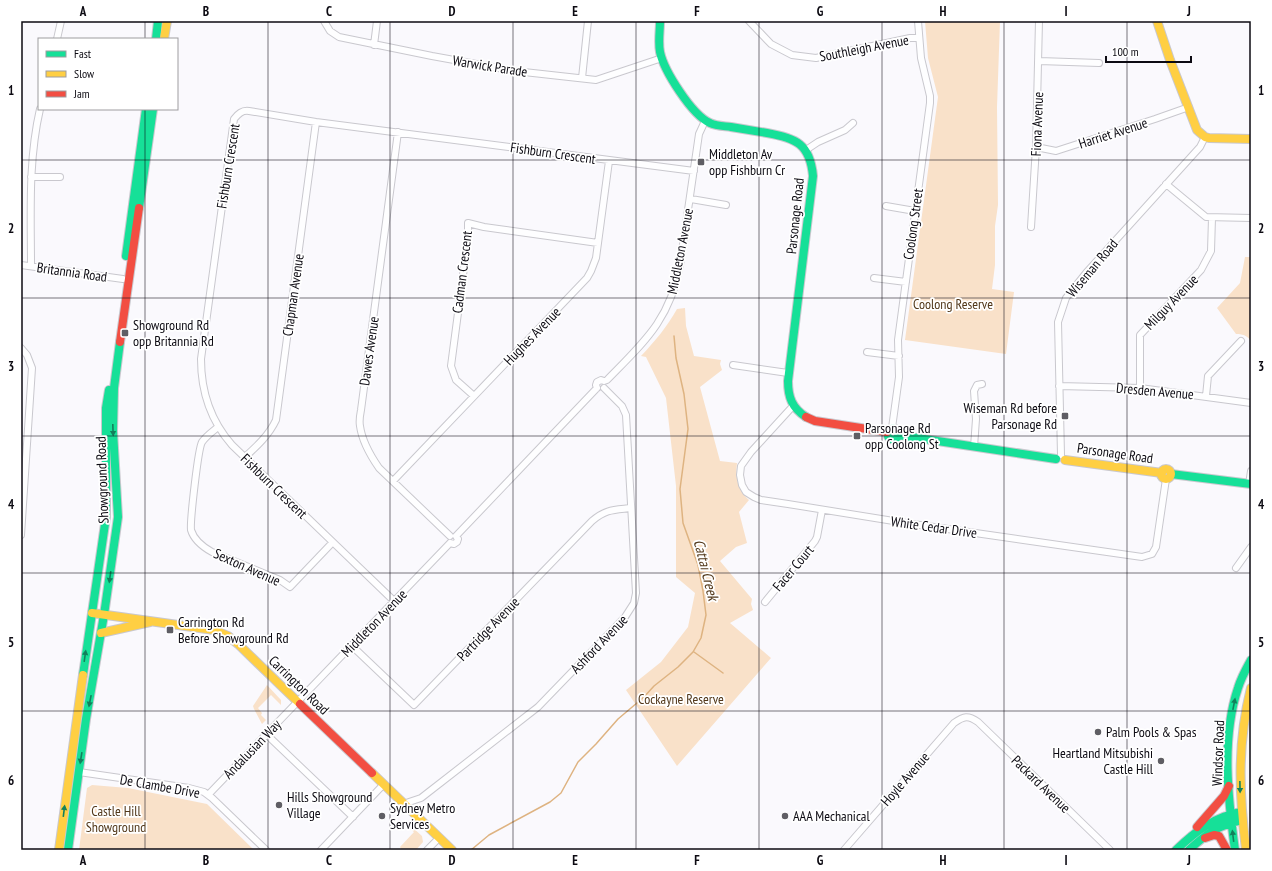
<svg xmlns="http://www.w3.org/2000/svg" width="1272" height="871" viewBox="0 0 1272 871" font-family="'PT Sans Narrow',sans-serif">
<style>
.green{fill:#f9e1c9}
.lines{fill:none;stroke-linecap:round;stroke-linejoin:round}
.stream{stroke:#deb381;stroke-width:1.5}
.street-casing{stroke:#c9c8ce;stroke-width:8}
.fast-casing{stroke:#c9c8ce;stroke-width:10}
.slow-casing{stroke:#c9c8ce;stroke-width:10}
.jam-casing{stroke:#c9c8ce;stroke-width:10}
.street{stroke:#fefeff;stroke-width:6}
.fast{stroke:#16e098;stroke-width:8}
.slow{stroke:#ffcf43;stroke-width:8}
.jam{stroke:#f24e42;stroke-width:8}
.oneway{fill:#12805c}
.grid{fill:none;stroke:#0c0a12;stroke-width:1;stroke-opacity:0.55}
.poi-dot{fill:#5f5e64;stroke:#fff;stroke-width:1.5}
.labels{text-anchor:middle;stroke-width:3.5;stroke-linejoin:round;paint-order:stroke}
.street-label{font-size:14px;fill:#0c0a12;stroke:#fff}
.poi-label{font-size:14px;fill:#0c0a12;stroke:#fff;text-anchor:start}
.park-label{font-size:14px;fill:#52381a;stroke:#fff}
.water-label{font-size:15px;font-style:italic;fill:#53391b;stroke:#fff}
.neatline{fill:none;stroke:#0c0a12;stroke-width:1.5}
.grid-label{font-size:13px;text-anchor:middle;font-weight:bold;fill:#0c0a12}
</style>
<rect width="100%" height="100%" fill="#faf9fd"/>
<!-- green -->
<path class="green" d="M 925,21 L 1000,21 L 997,107 L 998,205 L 995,226 L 995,265 L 992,289 L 1014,292 L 1006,354 L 905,340 L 938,97 L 928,58 Z
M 1245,257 L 1251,257 L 1251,341 C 1247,335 1242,334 1236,334 L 1217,308 L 1240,283 Z
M 685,308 L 686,326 L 694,356 L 721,360 L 720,364 L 722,370 L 700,387 L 720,461 L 737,463 C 735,478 738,490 749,500 L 739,512 L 747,543 L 736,547 L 720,561 L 752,599 L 751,604 L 753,610 L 730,623 L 771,658 L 677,766 L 626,690 L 661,662 L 688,627 L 695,593 L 676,577 L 676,486 L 666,398 L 646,357 L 641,356 C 655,341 667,327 677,309 Z
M 267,685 L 281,700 L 281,705 L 271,695 L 258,708 L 262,713 L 261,715 L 266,720 L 262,724 L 254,709 L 253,706 Z
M 92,785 L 128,788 L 207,804 L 254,850 L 79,850 L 87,788 Z
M 412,827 L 422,836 L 423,842 L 416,850 L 402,850 L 400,847 L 414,832 L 410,829 Z"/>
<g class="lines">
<!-- stream -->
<path class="stream" d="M 694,652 L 723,673
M 471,850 L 489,835 L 550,802 L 561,793 L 578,762 L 596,744 L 618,719 L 644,697 L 654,686 L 678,667 L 693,652 L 701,638 L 706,615 L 703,591 L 698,565 L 683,523 L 680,489 L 688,429 L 684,394 L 676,358 L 674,336"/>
<defs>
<path id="street" d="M 324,21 L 330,31 L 339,37 L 432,56 L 515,71 L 596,80 L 662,58
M 749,21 L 771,44 L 792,55 L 816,58 L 910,38 L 919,38
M 57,39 L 61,21
M 374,45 L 377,21
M 1039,61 L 1099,63
M 582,78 L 588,21
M 398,132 L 361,410 C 360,415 359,421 360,426 C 362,441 370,455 379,468 L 450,536
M 1036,147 L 1056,151 L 1155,119 L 1189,107
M 806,150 L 818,142 L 845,130 L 853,123
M 31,177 L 60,177
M 1166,184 L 1206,217 L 1251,218
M 691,199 L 726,205
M 886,206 L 915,211
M 1031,227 L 1036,147 L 1039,21
M 21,265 L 123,279
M 31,266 C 31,214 28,161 40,109
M 874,278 L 906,282
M 21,348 L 27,355 L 32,368 L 21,535
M 867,352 L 899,356
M 733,365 L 788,373
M 604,381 L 607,380 C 644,342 670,320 680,265 L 699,134 L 705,121
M 1059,386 L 1140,388 L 1251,403
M 597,388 L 596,385 L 597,382 L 601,380 L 604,381
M 1140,388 L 1140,335 L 1201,270 L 1211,251 L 1212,218
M 474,396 L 456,380 L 451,366 L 468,237 L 468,223 L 484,227 L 598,243
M 1206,396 L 1208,376 L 1241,341
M 793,406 L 751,452 L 741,466 L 740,475 L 742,485 L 746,492 L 754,497 L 761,500 L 788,504 L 906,523 L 1142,557 L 1152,554 L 1156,547 L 1166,479
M 218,427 C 213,431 206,436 202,442 C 198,449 190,521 191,530 C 194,540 203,547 212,552 L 280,580 L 290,587 L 332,543
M 892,428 L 899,377 L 898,340 L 930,103 L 930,96 L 921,58 L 918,21
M 974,447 L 976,419 L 974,391 L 977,385 L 982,384
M 1061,455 L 1058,322 L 1066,298 L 1086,273 L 1200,147 L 1205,137
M 245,457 C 257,446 269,435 276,420 L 316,122
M 393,481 L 587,278 L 591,271 L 596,258 L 609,161
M 1249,484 L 1251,471
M 456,536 L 597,388
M 450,543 L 454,544 L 457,542 L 458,539 L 456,536
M 1236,568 L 1251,547
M 394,601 L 232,445 C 210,420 201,392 201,359 L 234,119 C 238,114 242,110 249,111 L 316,122 L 694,171
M 765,602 L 815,541 L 817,537 L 822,510
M 352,646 L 414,705 L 592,521 C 606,509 614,510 631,508
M 266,734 L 353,817
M 79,772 L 189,788 L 204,792 L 212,798 L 266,850
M 208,795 L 450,543
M 403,804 L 421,798 L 538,707 L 625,617 L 634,603 L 636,593 L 626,415 L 622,406 L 604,388
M 321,850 L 383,785
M 427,850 L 439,838
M 844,850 L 954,723 C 964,716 968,715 978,722 L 1110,850"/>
<path id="fast" d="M 660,21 C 660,31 658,42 660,52 C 664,71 692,115 710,123 C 716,126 724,126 731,127 C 743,129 755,131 767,133 C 796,138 810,144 813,176 L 788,381 C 788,397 792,408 806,417
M 156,39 L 158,21
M 139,208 L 153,109
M 126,256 L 146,109
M887.5 434a5.5 5.5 0 1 1 11 0a5.5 5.5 0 1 1-11 0Z
M 898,435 L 1056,459
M 1171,474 L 1251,484
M 83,675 L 106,517 L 106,408 L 109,390
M 68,850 L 86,719 L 104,615 L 118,517 L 113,431 L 114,388 L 120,342
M 1176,850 C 1196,831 1214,817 1241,812
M 1189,850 C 1206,834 1218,825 1242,820
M 1235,850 C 1228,798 1221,739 1238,688 C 1241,678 1246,669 1251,660"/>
<path id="slow" d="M 1157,21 L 1170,60 L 1197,130 L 1205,137 L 1209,138 L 1251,139
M 164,39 L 167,21
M 1065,460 L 1162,473
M1161 474a5 5 0 1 1 10 0a5 5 0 1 1-10 0Z
M 92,613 L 214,630 L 228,636 L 238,644 L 300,704
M 101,633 L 150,622
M 372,773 L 452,850
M 59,850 L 83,675
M 1246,850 C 1239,793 1237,744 1251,688"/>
<path id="jam" d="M 120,342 L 139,208
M 806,417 L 815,421 L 887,432
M 300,704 L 372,773
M 1197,827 L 1224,796 L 1229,786
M 1205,838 L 1214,835 L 1219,836 L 1227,850"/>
</defs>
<!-- street casing -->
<use href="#street" class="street-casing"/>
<!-- fast casing -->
<use href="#fast" class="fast-casing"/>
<!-- slow casing -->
<use href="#slow" class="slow-casing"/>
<!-- jam casing -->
<use href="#jam" class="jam-casing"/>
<!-- street -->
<use href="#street" class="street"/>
<!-- fast -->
<use href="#fast" class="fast"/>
<!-- slow -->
<use href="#slow" class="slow"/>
<!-- jam -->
<use href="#jam" class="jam"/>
</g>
<!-- one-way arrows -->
<defs><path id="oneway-solid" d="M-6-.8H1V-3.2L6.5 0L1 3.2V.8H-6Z"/></defs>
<g class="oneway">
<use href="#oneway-solid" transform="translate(113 430) rotate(88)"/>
<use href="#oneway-solid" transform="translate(110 577) rotate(98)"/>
<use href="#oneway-solid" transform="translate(85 656) rotate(-82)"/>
<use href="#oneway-solid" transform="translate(90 701) rotate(101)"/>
<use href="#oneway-solid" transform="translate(1234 704) rotate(-79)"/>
<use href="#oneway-solid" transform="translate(81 758) rotate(99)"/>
<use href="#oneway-solid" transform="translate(1240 787) rotate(89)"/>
<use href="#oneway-solid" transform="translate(64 811) rotate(-83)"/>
<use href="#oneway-solid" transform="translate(1233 836) rotate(-97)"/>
</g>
<!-- grid -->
<path class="grid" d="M 145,21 L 145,39M 268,21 L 268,850M 390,21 L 390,850M 513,21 L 513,850M 636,21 L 636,850M 759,21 L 759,850M 882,21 L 882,850M 1004,21 L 1004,850M 1127,21 L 1127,850M 145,109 L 145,850M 21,160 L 1251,160M 21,298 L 1251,298M 21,436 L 1251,436M 21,573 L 1251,573M 21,711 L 1251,711"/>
<!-- markers -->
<g class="poi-dot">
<rect x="697" y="158" width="8" height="8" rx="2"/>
<rect x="121" y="329" width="8" height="8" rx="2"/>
<rect x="1061" y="412" width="8" height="8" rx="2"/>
<rect x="853" y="432" width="8" height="8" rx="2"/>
<rect x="166" y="626" width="8" height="8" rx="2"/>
<circle cx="1098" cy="732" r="4"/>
<circle cx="1161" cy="761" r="4"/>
<circle cx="279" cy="805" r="4"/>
<circle cx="382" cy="816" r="4"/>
<circle cx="785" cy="816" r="4"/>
</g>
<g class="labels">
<!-- street labels -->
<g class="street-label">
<text transform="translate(864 48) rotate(-11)" y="5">Southleigh Avenue</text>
<text transform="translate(490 66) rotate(9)" y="5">Warwick Parade</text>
<text transform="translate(1037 124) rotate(-88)" y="5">Fiona Avenue</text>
<text transform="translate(1113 133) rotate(-18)" y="5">Harriet Avenue</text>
<text transform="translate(553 153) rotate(8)" y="5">Fishburn Crescent</text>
<text transform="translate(228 166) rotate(-81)" y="5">Fishburn Crescent</text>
<text transform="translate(795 216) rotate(-84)" y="5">Parsonage Road</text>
<text transform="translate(913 224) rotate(-82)" y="5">Coolong Street</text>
<text transform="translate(680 251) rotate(-79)" y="5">Middleton Avenue</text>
<text transform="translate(1092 268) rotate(-50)" y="5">Wiseman Road</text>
<text transform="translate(72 272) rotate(8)" y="5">Britannia Road</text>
<text transform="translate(462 272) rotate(-83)" y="5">Cadman Crescent</text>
<text transform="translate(293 295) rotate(-82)" y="5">Chapman Avenue</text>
<text transform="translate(1171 302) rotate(-46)" y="5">Milguy Avenue</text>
<text transform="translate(532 336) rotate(-46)" y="5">Hughes Avenue</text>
<text transform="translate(369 351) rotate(-82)" y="5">Dawes Avenue</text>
<text transform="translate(1155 391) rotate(5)" y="5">Dresden Avenue</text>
<text transform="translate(1115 453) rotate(8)" y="5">Parsonage Road</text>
<text transform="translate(102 480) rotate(-92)" y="5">Showground Road</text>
<text transform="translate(274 486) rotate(44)" y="5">Fishburn Crescent</text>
<text transform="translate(934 527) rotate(8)" y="5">White Cedar Drive</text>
<text transform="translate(247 567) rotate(24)" y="5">Sexton Avenue</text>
<text transform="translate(793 568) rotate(-50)" y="5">Facer Court</text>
<text transform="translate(374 623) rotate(-46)" y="5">Middleton Avenue</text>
<text transform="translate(488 629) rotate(-46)" y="5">Partridge Avenue</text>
<text transform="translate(599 644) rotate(-46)" y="5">Ashford Avenue</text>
<text transform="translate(299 685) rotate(44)" y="5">Carrington Road</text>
<text transform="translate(252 749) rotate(-46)" y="5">Andalusian Way</text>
<text transform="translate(1218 753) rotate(-88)" y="5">Windsor Road</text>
<text transform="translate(905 779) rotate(-49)" y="5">Hoyle Avenue</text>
<text transform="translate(1041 784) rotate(44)" y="5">Packard Avenue</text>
<text transform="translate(160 786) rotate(10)" y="5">De Clambe Drive</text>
</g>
<!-- poi labels -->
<g class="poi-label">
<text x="709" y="159">Middleton Av<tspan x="709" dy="16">opp Fishburn Cr</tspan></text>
<text x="133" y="330">Showground Rd<tspan x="133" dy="16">opp Britannia Rd</tspan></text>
<text x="1057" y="413" text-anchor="end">Wiseman Rd before<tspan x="1057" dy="16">Parsonage Rd</tspan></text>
<text x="865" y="433">Parsonage Rd<tspan x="865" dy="16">opp Coolong St</tspan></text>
<text x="178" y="627">Carrington Rd<tspan x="178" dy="16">Before Showground Rd</tspan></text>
<text x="1106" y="737">Palm Pools &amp; Spas</text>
<text x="1153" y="758" text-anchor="end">Heartland Mitsubishi<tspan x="1153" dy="16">Castle Hill</tspan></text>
<text x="287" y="802">Hills Showground<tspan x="287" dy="16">Village</tspan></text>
<text x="390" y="813">Sydney Metro<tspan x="390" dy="16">Services</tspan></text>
<text x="793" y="821">AAA Mechanical</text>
</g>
<!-- park labels -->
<g class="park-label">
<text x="953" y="309">Coolong Reserve</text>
<text x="681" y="704">Cockayne Reserve</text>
<text x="116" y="816">Castle Hill<tspan x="116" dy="16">Showground</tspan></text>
</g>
<!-- water labels -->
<g class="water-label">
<text transform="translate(706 570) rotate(76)" y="5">Cattai Creek</text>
</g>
</g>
<!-- border -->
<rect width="1272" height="871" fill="none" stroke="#ffffff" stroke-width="44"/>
<!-- legend -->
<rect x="38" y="38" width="140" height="72" fill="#ffffff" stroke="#9e9da0"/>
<rect x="46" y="51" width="20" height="6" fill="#16e098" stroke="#9e9da0"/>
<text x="74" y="58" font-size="12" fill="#0c0a12">Fast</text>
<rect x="46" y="71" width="20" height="6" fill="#ffcf43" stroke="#9e9da0"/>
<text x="74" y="78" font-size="12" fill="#0c0a12">Slow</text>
<rect x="46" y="91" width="20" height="6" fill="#f24e42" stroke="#9e9da0"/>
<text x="74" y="98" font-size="12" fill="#0c0a12">Jam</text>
<!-- scale -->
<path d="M1106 56v6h85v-6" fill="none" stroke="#0c0a12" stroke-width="2"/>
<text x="1112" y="56" font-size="12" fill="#0c0a12" stroke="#ffffff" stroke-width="3" paint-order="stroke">100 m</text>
<rect x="22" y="22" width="1228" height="827" class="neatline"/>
<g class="grid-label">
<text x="83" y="16">A</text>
<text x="206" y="16">B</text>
<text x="329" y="16">C</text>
<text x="452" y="16">D</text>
<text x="575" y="16">E</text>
<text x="697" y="16">F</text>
<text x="820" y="16">G</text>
<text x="943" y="16">H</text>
<text x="1066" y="16">I</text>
<text x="1189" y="16">J</text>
<text x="11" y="95">1</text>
<text x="1261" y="95">1</text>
<text x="11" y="233">2</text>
<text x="1261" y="233">2</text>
<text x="11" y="371">3</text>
<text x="1261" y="371">3</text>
<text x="11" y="509">4</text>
<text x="1261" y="509">4</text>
<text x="11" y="647">5</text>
<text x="1261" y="647">5</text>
<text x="11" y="785">6</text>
<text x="1261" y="785">6</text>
<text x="83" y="865">A</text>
<text x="206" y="865">B</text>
<text x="329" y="865">C</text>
<text x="452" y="865">D</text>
<text x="575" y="865">E</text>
<text x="697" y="865">F</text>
<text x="820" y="865">G</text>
<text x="943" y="865">H</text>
<text x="1066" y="865">I</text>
<text x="1189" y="865">J</text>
</g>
</svg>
